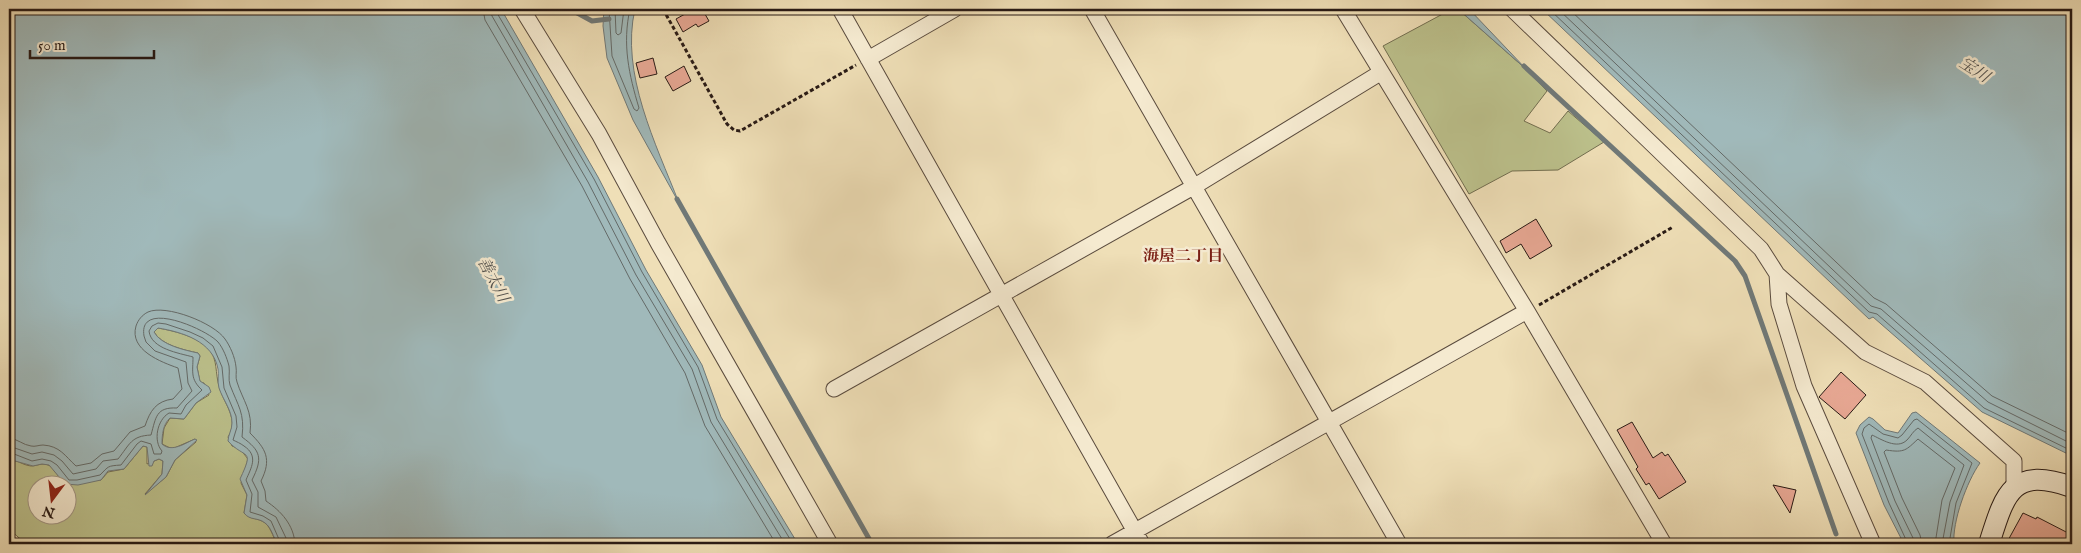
<svg xmlns="http://www.w3.org/2000/svg" width="2081" height="553" viewBox="0 0 2081 553" font-family="'IM FELL English','Noto Serif JP',serif">
<style>
.green{fill:#bcc18c;stroke:#726e50;fill-rule:evenodd}
.water{fill:#a0b9ba;stroke:#707978}
.lines{fill:none;stroke-linecap:round;stroke-linejoin:round}
.shore{stroke:#646a68;stroke-width:1}
.stream{stroke:#707978;stroke-width:5}
.building{fill:#e8a894;stroke:#281a15}
.street-casing{stroke:#5a4b3e;stroke-width:17}
.secondary-casing{stroke:#281a15;stroke-width:22}
.path{stroke:#281a15;stroke-width:3;stroke-dasharray:4 2.5;stroke-linecap:butt}
.street{stroke:#f5ead0;stroke-width:15}
.secondary{stroke:#f5ead0;stroke-width:20}
.labels{text-anchor:middle;stroke-width:5;stroke-linejoin:round;paint-order:stroke}
.water-label{font-size:16px;font-style:italic;fill:#52524f;stroke:#f5ead0}
.neighbourhood-label{font-size:16px;font-weight:bold;fill:#7a1f14;stroke:#f5ead0}
</style>
<rect width="100%" height="100%" fill="#efdfb7"/>
<filter id="stains"><feTurbulence type="fractalNoise" baseFrequency=".004" numOctaves="4"/><feColorMatrix values="0 0 0 0 .2 0 0 0 0 .09 0 0 0 0 .02 0 0 0 .5 -.17"/></filter>
<radialGradient id="worn" r=".72"><stop offset=".6" stop-color="#630" stop-opacity="0"/><stop offset="1" stop-color="#630" stop-opacity=".3"/></radialGradient>
<!-- green -->
<path class="green" d="M 1452,9 L 1458,9 L 1527,70 L 1547,91 L 1524,121 L 1550,133 L 1568,111 L 1604,142 L 1558,170 L 1512,171 L 1469,194 L 1383,46 Z
M 158,328 C 174,331 197,336 209,349 C 218,360 215,373 219,386 C 223,403 240,419 228,437 L 232,446 L 240,449 L 248,459 L 241,483 L 247,495 L 244,513 C 252,520 253,517 262,521 C 270,524 273,537 277,544 L 26,544 L 9,529 L 9,456 C 15,460 23,465 31,466 C 35,466 39,464 43,464 C 53,464 56,473 61,480 L 101,480 L 108,472 L 124,469 L 143,446 L 147,447 L 147,464 L 159,459 L 163,461 L 162,474 L 145,494 L 166,477 L 175,460 L 196,442 L 195,439 L 172,449 L 162,444 L 164,428 L 170,418 L 184,419 L 196,403 L 209,395 L 204,383 L 200,382 L 197,367 L 200,356 L 198,353 C 184,350 161,345 154,332 ZM 38,486 L 68,486 L 68,516 L 38,516 Z"/>
<!-- water -->
<path class="water" d="M 9,9 L 501,9 L 598,177 L 646,270 L 702,365 L 721,417 L 798,544 L 277,544 C 274,538 271,527 265,523 C 258,517 250,521 244,513 L 247,495 L 240,479 C 255,447 245,460 228,441 C 228,435 232,430 232,423 C 232,410 223,400 219,388 C 217,381 219,375 218,369 C 213,341 182,332 158,328 L 154,332 C 161,345 184,350 198,353 L 200,356 L 197,367 L 200,381 L 209,387 L 211,392 L 196,403 L 184,419 L 170,418 C 163,424 162,435 162,444 C 172,453 185,443 195,439 L 197,440 L 175,460 L 166,477 L 145,495 L 162,474 L 163,461 L 159,459 L 154,461 L 152,466 L 149,466 L 147,447 L 143,446 L 124,469 L 108,471 L 101,480 L 78,485 L 65,484 L 49,465 L 42,464 L 33,466 L 15,461 L 9,456 Z
M 604,9 L 635,9 C 620,73 656,144 679,203 L 633,120 L 607,58 L 603,26 Z
M 1458,9 L 1469,9 L 1527,70 Z
M 1542,9 L 2072,9 L 2072,456 L 1982,412 L 1873,317 L 1869,319 Z
M 1916,412 L 1980,463 C 1967,481 1952,522 1954,544 L 1904,544 L 1884,505 L 1856,433 L 1860,425 L 1869,417 L 1873,419 L 1885,430 L 1898,433 L 1912,413 Z"/>
<g class="lines">
<!-- shore -->
<path class="shore" d="M 483,9 L 485,20 L 582,186 L 630,279 L 685,373 L 705,426 L 776,544
M 490,9 L 492,16 L 588,182 L 636,275 L 692,369 L 711,422 L 785,544
M 497,9 L 497,13 L 594,179 L 642,272 L 698,367 L 717,419 L 793,544
M 609,9 L 612,56 L 634,109 L 637,111 L 639,108 C 629,75 622,44 630,9
M 615,9 L 616,33 L 618,35 L 621,33 L 624,9
M 1549,9 L 1869,312 L 1877,314 L 1984,408 L 2072,451
M 1558,9 L 1871,306 L 1881,309 L 1988,402 L 2072,444
M 1569,9 L 1874,298 L 1886,304 L 1992,396 L 2072,435
M 9,438 C 18,439 23,445 31,446 C 35,447 39,445 43,445 C 60,446 65,456 76,466 L 91,463 L 102,454 L 114,451 L 130,432 L 145,426 C 150,411 156,401 173,399 L 182,389 L 178,368 C 161,362 129,350 136,326 C 138,320 142,315 148,312 C 166,304 214,323 225,339 C 230,346 235,357 236,367 C 237,372 235,377 237,382 C 243,401 253,411 250,433 C 266,449 272,459 261,481 L 265,491 L 266,501 C 281,511 294,525 295,544
M 9,446 L 32,454 L 42,452 L 54,455 L 62,461 L 73,474 L 96,469 L 103,461 L 118,459 C 130,444 131,436 151,435 C 156,417 156,407 177,408 L 192,391 L 188,383 L 186,362 L 155,351 L 146,342 L 144,336 C 138,299 206,329 218,342 C 223,348 227,358 229,366 C 230,373 228,379 230,385 C 238,406 245,413 242,437 C 261,451 263,458 252,480 L 258,492 L 258,507 L 276,517 L 286,538 L 287,544
M 9,452 L 32,461 L 42,459 L 51,461 L 57,465 L 69,480 L 77,480 L 100,475 C 109,466 107,466 121,465 L 137,444 L 141,441 L 151,444 L 154,454 L 161,454 L 162,451 C 153,441 157,420 169,413 L 181,414 L 186,405 L 202,390 C 190,379 193,372 193,357 C 179,353 151,349 149,331 L 152,326 L 158,323 L 166,324 L 190,332 L 203,338 L 213,346 L 222,367 L 224,388 L 236,416 L 237,427 L 233,440 C 237,442 240,443 244,446 C 259,456 251,468 246,480 L 252,494 L 250,512 L 263,516 L 271,521 L 281,544
M 1908,544 L 1889,503 L 1862,434 L 1864,428 L 1869,424 L 1883,434 L 1898,438 L 1902,435 L 1914,420 L 1917,419 L 1972,463 L 1956,503 L 1949,544
M 1914,544 L 1913,538 L 1895,501 L 1871,438 L 1872,435 C 1881,439 1897,450 1907,440 C 1911,436 1913,431 1918,428 L 1964,465 L 1950,502 L 1942,544
M 1922,544 L 1920,535 L 1902,498 L 1884,452 L 1886,450 C 1905,453 1906,450 1918,439 L 1955,468 L 1942,500 L 1935,544"/>
<!-- stream -->
<path class="stream" d="M 570,9 L 592,21 L 609,19
M 1524,66 L 1735,261 L 1745,276 L 1836,534
M 677,199 L 872,544"/>
</g>
<!-- building -->
<path class="building" d="M 694,9 L 702,9 L 709,21 L 698,27 L 696,24 L 683,32 L 676,19 Z
M 653,58 L 657,74 L 640,78 L 636,63 Z
M 684,66 L 691,81 L 673,91 L 665,77 Z
M 1536,219 L 1552,246 L 1530,259 L 1521,244 L 1506,253 L 1500,241 Z
M 1841,372 L 1866,395 L 1845,419 L 1819,397 Z
M 1632,422 L 1653,458 L 1662,452 L 1665,456 L 1668,454 L 1686,482 L 1659,499 L 1649,483 L 1646,485 L 1636,469 L 1638,467 L 1617,430 Z
M 1773,485 L 1796,490 L 1790,513 Z
M 2023,513 L 2036,519 L 2037,517 L 2072,535 L 2072,544 L 2006,544 Z"/>
<g class="lines">
<defs>
<path id="street" d="M 522,9 L 599,134 L 658,243 L 830,544
M 840,9 L 1142,544
M 1092,9 L 1399,544
M 1343,9 L 1527,311 L 1664,544
M 1512,9 L 1761,249 L 1777,274 L 1865,352 L 1925,382 L 2014,461 L 2014,486
M 868,59 L 955,9
M 1777,274 L 1779,304 L 1804,386 L 1873,544
M 834,389 L 1195,186 L 1380,73
M 1112,544 L 1527,311"/>
<path id="secondary" d="M 1989,544 C 2005,493 2012,466 2072,487"/>
</defs>
<!-- street casing -->
<use href="#street" class="street-casing"/>
<!-- secondary casing -->
<use href="#secondary" class="secondary-casing"/>
<!-- path -->
<path class="path" d="M 663,9 L 727,124 L 734,130 L 740,131 L 856,65
M 1539,305 L 1673,227
M 9,536 L 18,544"/>
<!-- street -->
<use href="#street" class="street"/>
<!-- secondary -->
<use href="#secondary" class="secondary"/>
</g>
<g class="labels">
<!-- water labels -->
<g class="water-label">
<text transform="translate(1975 69) rotate(33)" y="6">宝川</text>
<text transform="translate(494 279) rotate(62)" y="6">善太川</text>
</g>
<!-- neighbourhood labels -->
<g class="neighbourhood-label">
<text x="1183" y="261">海屋二丁目</text>
</g>
</g>
<!-- margin -->
<rect width="2081" height="553" fill="none" stroke="#efdfb7" stroke-width="30"/>
<rect x="10" y="10" width="2061" height="533" fill="none" stroke="#281a15" stroke-width="2.5"/>
<rect x="15" y="15" width="2051" height="523" fill="none" stroke="#281a15"/>
<!-- north arrow -->
<g transform="translate(52 500) rotate(195)"><circle r="24" fill="#f5ead0" stroke="#a39785"/>
<path d="M0-4L9 19L0 12L-9 19Z" fill="#8f2418"/>
<text y="-8" font-size="14" font-weight="bold" text-anchor="middle" fill="#281a15">N</text>
</g>
<!-- scale -->
<path d="M30 50v8h124v-8" fill="none" stroke="#281a15" stroke-width="2.5"/>
<text x="38" y="50" font-size="15" fill="#281a15" stroke="#f5ead0" stroke-width="4" paint-order="stroke">50 m</text>
<rect width="100%" height="100%" filter="url(#stains)"/>
<rect width="100%" height="100%" fill="url(#worn)"/>
</svg>
